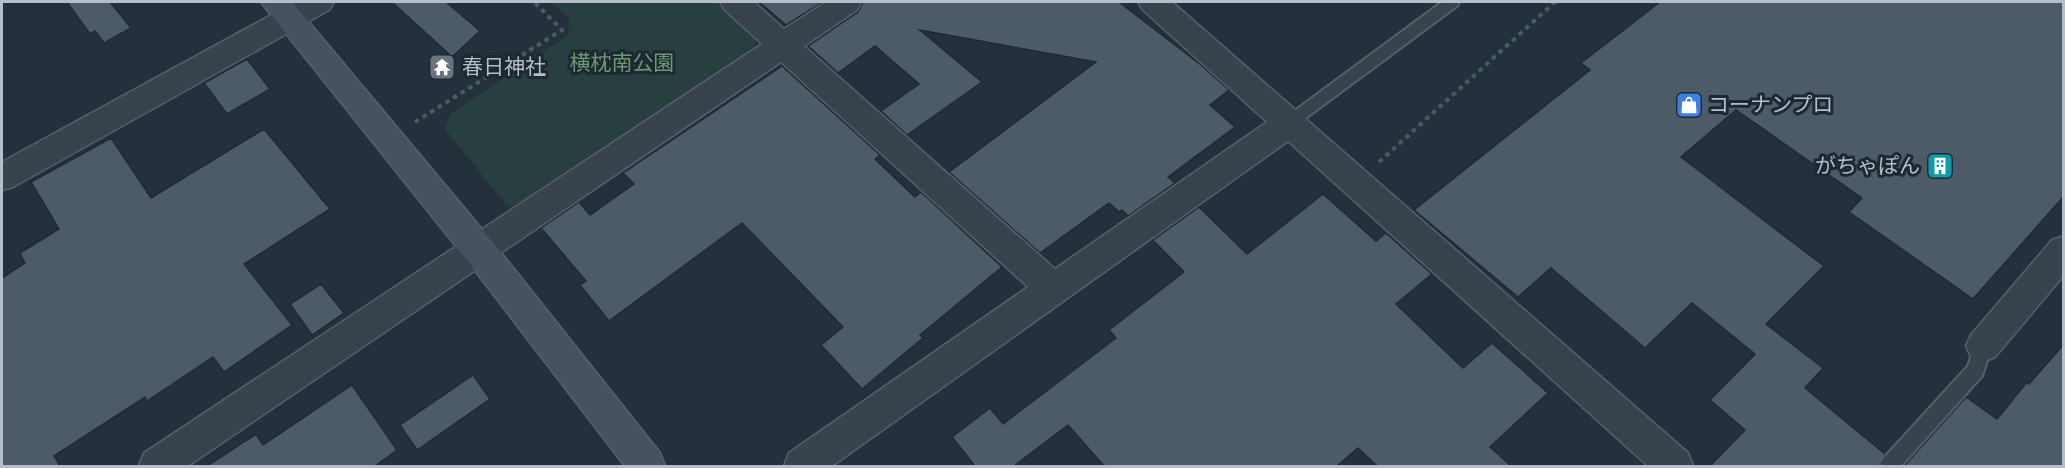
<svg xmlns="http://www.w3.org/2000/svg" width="2065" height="468" viewBox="0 0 2065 468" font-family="Roboto,'Noto Sans JP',sans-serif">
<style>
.green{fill:#273f3f}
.building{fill:#4d5b69;stroke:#1f2a35;stroke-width:1.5}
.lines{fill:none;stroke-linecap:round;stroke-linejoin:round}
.lane-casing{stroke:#56606c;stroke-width:4}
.street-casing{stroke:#56606c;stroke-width:3}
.secondary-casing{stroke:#56606c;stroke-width:3}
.path{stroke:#465c5e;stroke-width:4;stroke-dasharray:4.5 4.5;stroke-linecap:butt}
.lane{fill:#38434e;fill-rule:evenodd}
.street{fill:#38434e;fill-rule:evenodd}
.secondary{fill:#465260;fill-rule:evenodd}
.labels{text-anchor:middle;stroke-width:6;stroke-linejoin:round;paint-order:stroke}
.park-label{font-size:21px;fill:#6b9972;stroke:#1d2832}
.poi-label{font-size:21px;fill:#b4bdc9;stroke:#1d2832;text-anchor:start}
</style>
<rect width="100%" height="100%" fill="#24313d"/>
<!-- green -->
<path class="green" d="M 551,2 L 719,2 L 756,37 L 752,51 L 521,206 L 508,207 L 445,129 L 450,114 L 568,35 L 569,19 Z"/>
<!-- building -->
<path class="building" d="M 67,2 L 110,2 L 131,28 L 104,43 L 95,31 L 90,34 Z
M 392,2 L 446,2 L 480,31 L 452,57 Z
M 759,2 L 823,2 L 786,25 Z
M 863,2 L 1119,2 L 1201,65 L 1229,90 L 1210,105 L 1235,127 L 1168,177 L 1175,183 L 1128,216 L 1122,210 L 1119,212 L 1109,203 L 1040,253 L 949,172 L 1096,62 L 920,30 L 982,82 L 907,135 L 881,111 L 919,84 L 875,46 L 838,73 L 808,46 L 858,12 Z
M 1660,2 L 2064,2 L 2064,196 L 1973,299 L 1849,212 L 1862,198 L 1736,110 L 1681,157 L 1824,266 L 1766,324 L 1823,368 L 1805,388 L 1885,454 L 1878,466 L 1710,466 L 1745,430 L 1710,400 L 1755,354 L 1692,303 L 1645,348 L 1551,268 L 1518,297 L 1414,210 L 1590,70 L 1581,63 Z
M 247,59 L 270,89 L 227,114 L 204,83 Z
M 782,66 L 880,155 L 875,159 L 915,197 L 921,192 L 1002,267 L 920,335 L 923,338 L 862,389 L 821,345 L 843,327 L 742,223 L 609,321 L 580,285 L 586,281 L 541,228 L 579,202 L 590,215 L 634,184 L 623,173 Z
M 264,129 L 330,209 L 244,264 L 292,325 L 224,372 L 213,357 L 147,401 L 145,397 L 54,456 L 60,466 L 2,466 L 2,278 L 25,263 L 20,253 L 59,229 L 31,182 L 111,138 L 151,198 Z
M 1323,194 L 1376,241 L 1386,233 L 1432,274 L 1396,304 L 1463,368 L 1492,343 L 1548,393 L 1490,447 L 1511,466 L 1377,466 L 1358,448 L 1337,466 L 1104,466 L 1068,425 L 1014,466 L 975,466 L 952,437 L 990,408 L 1003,424 L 1116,338 L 1109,330 L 1184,272 L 1153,240 L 1199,207 L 1247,254 Z
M 321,284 L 344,313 L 312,335 L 290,304 Z
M 2064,344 L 2064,466 L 1904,466 L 1966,397 L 1997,419 L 2027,382 L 2029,384 Z
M 473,375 L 490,399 L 417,450 L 400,425 Z
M 352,385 L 397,450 L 375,466 L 207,466 L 256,434 L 263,445 Z"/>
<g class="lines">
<defs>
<path id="lane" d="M 1442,2 L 1459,2 L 1457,6 L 1295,126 L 1290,128 L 1285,126 L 1282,122 L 1285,118 Z
M 1983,338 L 1989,340 L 1992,346 L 1982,376 L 1901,466 L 1880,466 L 1882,460 L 1968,366 L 1977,340 Z"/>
<path id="street" d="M 295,2 L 334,2 L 329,10 L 13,187 L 2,190 L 2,162 Z
M 720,2 L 754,2 L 784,29 L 826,2 L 861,2 L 857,10 L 804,46 L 1055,269 L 1267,122 L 1143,10 L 1138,2 L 1172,2 L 1688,453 L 1693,466 L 1648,466 L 1288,141 L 832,466 L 784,466 L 789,453 L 1028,287 L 781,62 L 188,466 L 139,466 L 144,453 L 762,44 L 725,10 Z
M 2064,236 L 2064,275 L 1995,357 L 1983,362 L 1971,357 L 1966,346 L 1971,335 L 2052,240 Z"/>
<path id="secondary" d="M 261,2 L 292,2 L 491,240 L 660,453 L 665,466 L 625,466 L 467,260 Z"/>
</defs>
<!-- lane casing -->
<use href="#lane" class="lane-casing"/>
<!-- street casing -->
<use href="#street" class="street-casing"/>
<!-- secondary casing -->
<use href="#secondary" class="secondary-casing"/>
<!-- path -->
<path class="path" d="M 415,122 L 562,30 L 534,2
M 1379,162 L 1555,2"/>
<!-- lane -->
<use href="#lane" class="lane"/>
<!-- street -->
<use href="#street" class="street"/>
<!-- secondary -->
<use href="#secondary" class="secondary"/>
</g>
<!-- icons -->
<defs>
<symbol id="temple-square" viewBox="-11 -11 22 22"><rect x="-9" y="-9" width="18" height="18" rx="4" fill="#6b7280" stroke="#1d2832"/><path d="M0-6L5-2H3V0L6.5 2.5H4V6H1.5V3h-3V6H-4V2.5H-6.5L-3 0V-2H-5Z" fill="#fff"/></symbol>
<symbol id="shop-square" viewBox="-11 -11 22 22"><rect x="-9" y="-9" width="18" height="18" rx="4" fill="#3f7fe0" stroke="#1d2832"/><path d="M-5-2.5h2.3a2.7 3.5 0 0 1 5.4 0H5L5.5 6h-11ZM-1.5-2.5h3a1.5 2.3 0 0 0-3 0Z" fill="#fff"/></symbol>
<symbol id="building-square" viewBox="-11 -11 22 22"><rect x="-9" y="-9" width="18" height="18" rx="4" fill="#0f9aa8" stroke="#1d2832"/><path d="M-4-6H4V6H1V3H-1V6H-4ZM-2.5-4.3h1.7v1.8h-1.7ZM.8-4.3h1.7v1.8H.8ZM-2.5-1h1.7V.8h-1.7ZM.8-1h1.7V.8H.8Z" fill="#fff"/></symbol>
</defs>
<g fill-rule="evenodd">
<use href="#temple-square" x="427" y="52" width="30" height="30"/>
<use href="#shop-square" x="1674" y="90" width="30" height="30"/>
<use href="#building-square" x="1925" y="151" width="30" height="30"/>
</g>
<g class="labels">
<!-- park labels -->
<g class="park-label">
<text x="622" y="70">横枕南公園</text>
</g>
<!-- poi labels -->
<g class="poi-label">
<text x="462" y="74">春日神社</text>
<text x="1708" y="112">コーナンプロ</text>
<text x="1920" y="173" text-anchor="end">がちゃぽん</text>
</g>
</g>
<!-- border -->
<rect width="2065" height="468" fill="none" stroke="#b4bdc9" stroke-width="6"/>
</svg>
